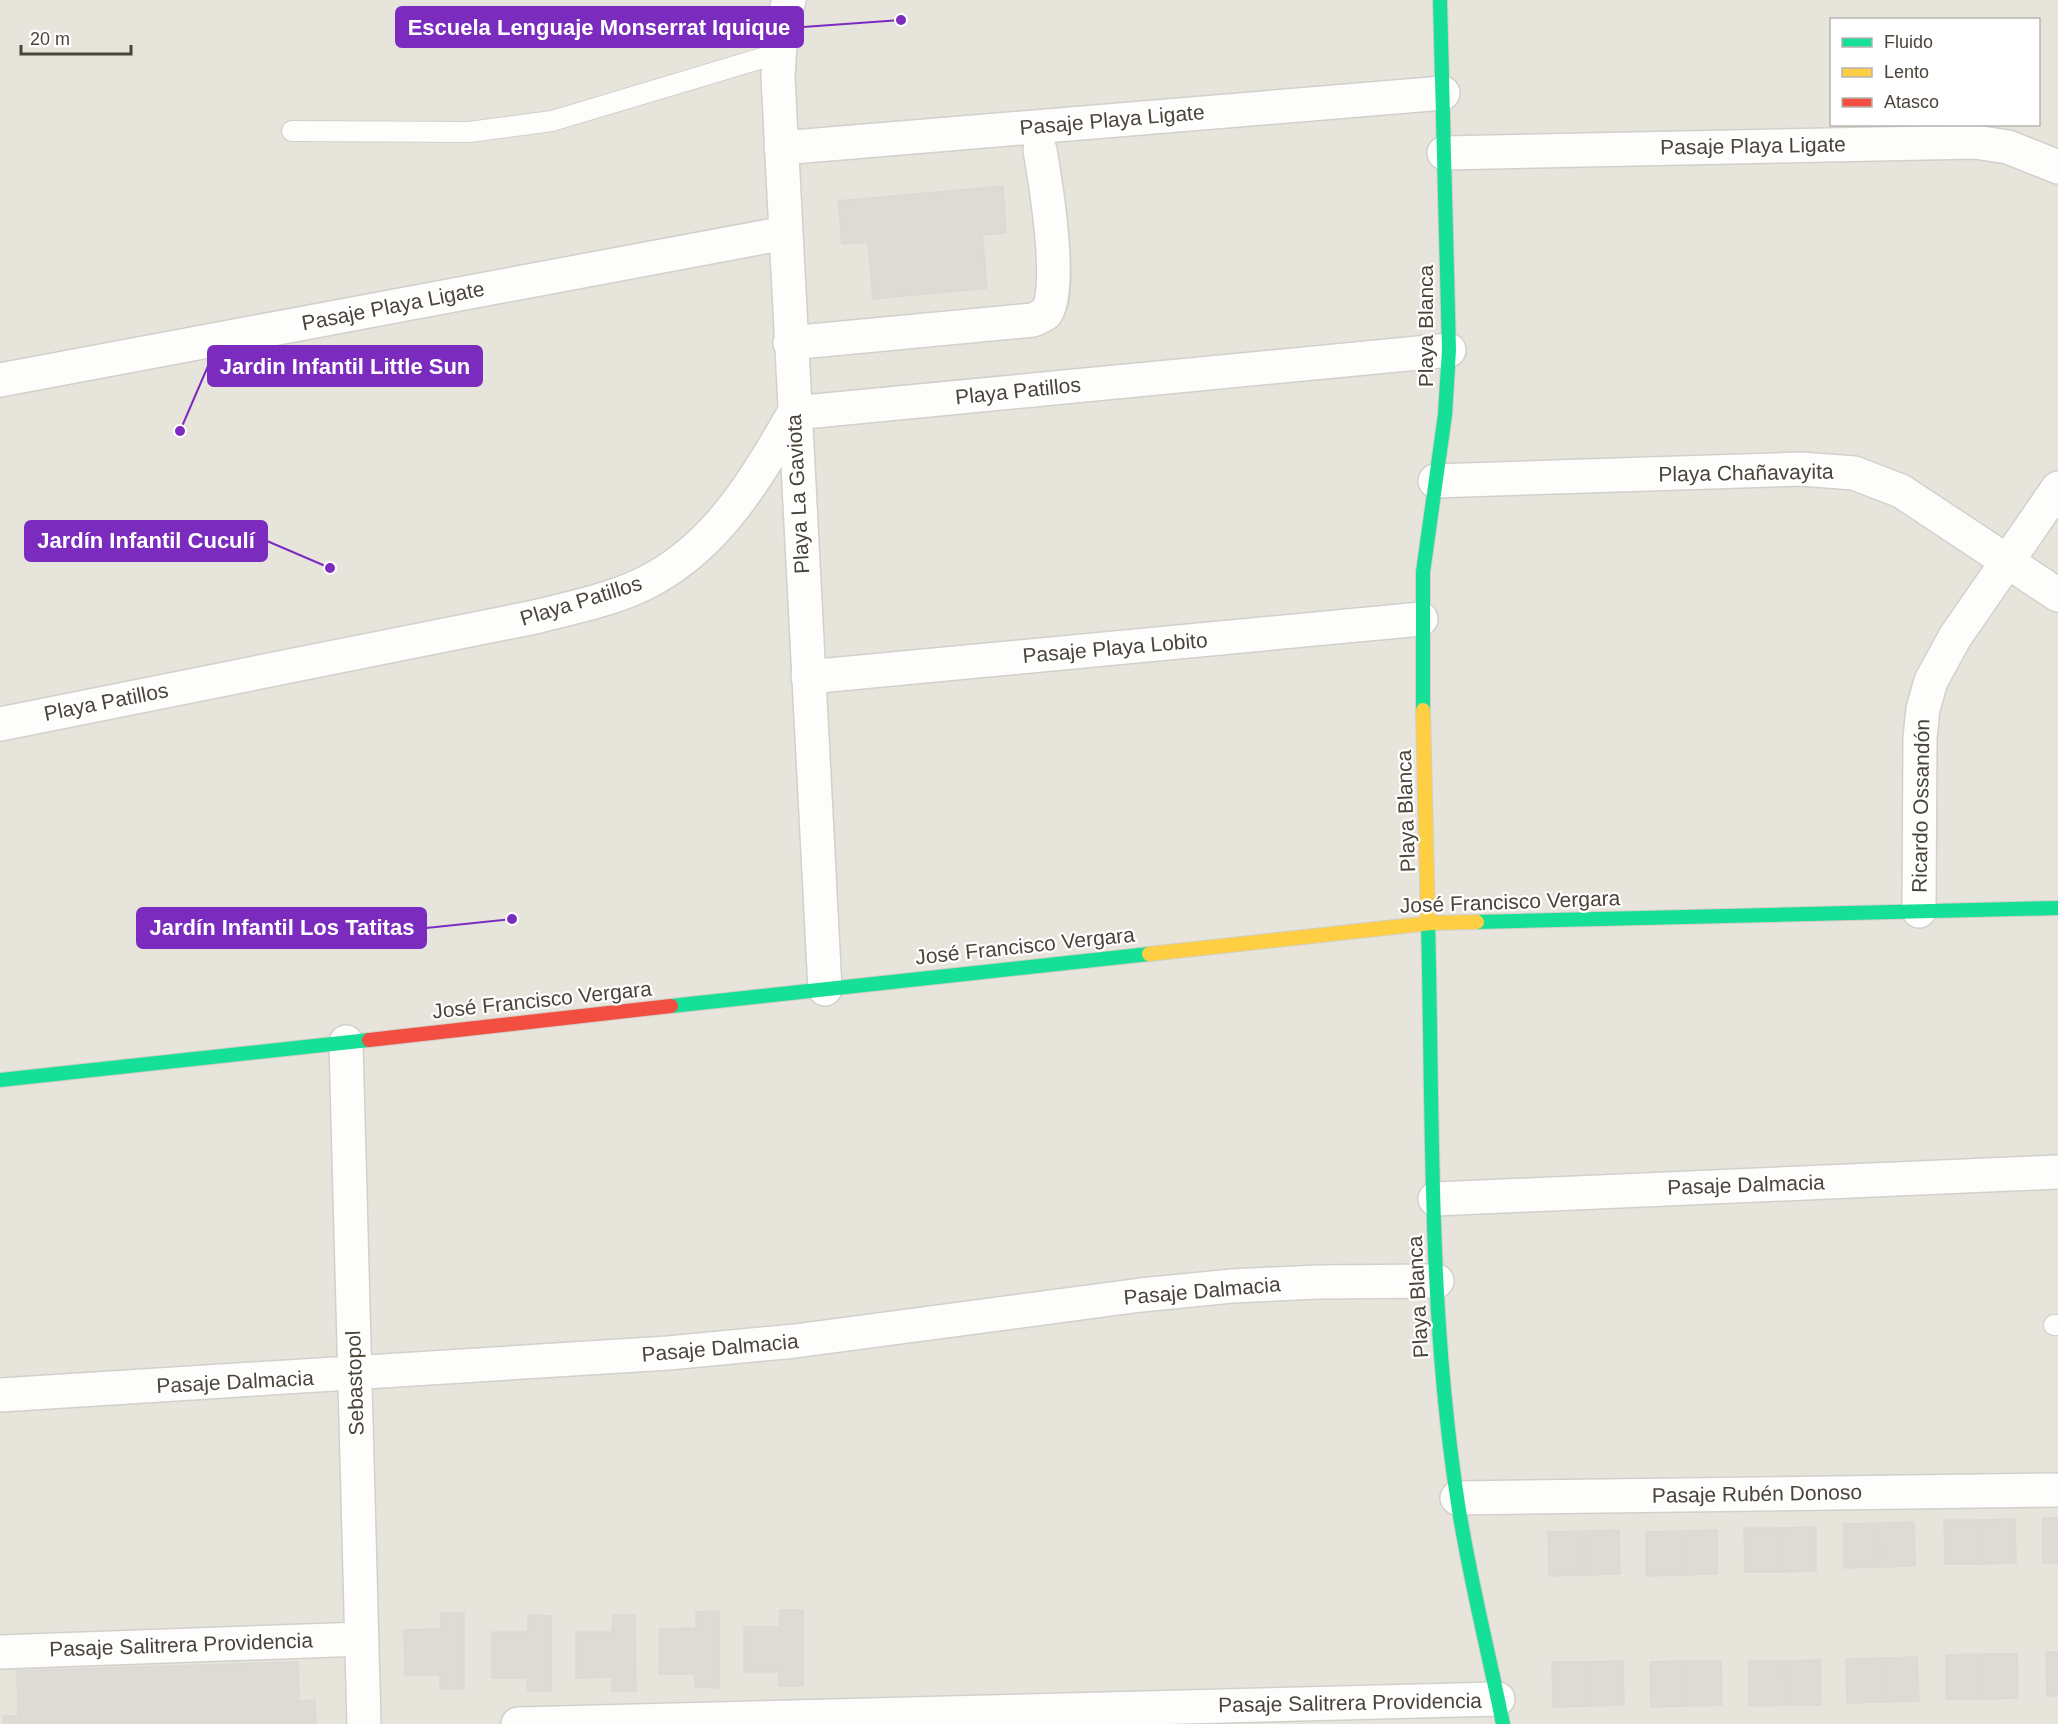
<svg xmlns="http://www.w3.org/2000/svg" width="2058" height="1724" viewBox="0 0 2058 1724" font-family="Helvetica,sans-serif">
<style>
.residential{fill:#e7e4dc;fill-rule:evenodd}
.building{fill:#dedbd6;stroke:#dcd9d4;stroke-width:1.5}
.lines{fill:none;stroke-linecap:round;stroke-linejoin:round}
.lane-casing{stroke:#d2d0cb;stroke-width:22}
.street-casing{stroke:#d2d0cb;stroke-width:36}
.fast-casing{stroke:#d3cfc5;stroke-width:16}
.slow-casing{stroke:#d3cfc5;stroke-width:16}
.jam-casing{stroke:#d3cfc5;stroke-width:16}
.lane{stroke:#fdfdfc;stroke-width:20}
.street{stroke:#fdfdfc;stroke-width:33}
.fast{stroke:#16e098;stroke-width:14}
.slow{stroke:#ffcf43;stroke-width:14}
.jam{stroke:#f24e42;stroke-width:14}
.labels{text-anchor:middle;stroke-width:4.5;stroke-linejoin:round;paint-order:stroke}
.street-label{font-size:21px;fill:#4b4439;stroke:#fff}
.leader{fill:none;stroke:#7b2cbf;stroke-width:2}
.callout-dot{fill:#7b2cbf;stroke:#fff;stroke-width:2}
.callout{fill:#7b2cbf;stroke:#7b2cbf;stroke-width:2}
.callout-label{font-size:22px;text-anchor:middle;font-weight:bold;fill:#fff}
</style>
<rect width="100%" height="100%" fill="#f4f2ee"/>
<!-- residential -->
<path class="residential" d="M 0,0 L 2058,0 L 2058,1724 L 0,1724 ZM 1832,20 L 2038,20 L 2038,124 L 1832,124 Z"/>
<!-- building -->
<path class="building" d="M 1003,186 L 1006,233 L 982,235 L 987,288 L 873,299 L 868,242 L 842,244 L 838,201 Z
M 2043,1518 L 2058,1518 L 2058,1563 L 2043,1563 Z
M 2015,1519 L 2016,1563 L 1981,1564 L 1980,1520 Z
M 1944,1520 L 1980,1520 L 1981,1564 L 1945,1564 Z
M 1914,1522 L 1915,1566 L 1880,1567 L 1879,1523 Z
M 1879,1523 L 1880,1567 L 1844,1568 L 1844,1524 Z
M 1816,1527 L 1816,1571 L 1781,1572 L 1780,1528 Z
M 1744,1528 L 1780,1528 L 1781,1572 L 1745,1572 Z
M 1619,1530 L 1620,1574 L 1584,1575 L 1584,1531 Z
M 1717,1530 L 1717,1574 L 1682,1575 L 1681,1531 Z
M 1584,1531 L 1584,1575 L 1549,1576 L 1548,1532 Z
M 1681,1531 L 1682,1575 L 1646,1576 L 1646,1532 Z
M 780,1610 L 803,1610 L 803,1686 L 779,1686 L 779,1672 L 744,1672 L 744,1627 L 779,1627 Z
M 719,1611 L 719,1688 L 695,1687 L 695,1674 L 659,1674 L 660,1629 L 696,1628 L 696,1612 Z
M 441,1613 L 464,1613 L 464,1689 L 440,1689 L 440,1675 L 405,1675 L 404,1630 L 441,1629 Z
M 528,1615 L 551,1616 L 551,1691 L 528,1691 L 527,1678 L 492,1678 L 492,1632 L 528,1632 Z
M 613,1615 L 635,1615 L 636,1691 L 612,1691 L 612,1677 L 576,1678 L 576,1632 L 612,1632 Z
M 2046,1652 L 2058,1652 L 2058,1696 L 2047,1696 Z
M 1981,1654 L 2017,1654 L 2018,1698 L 1982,1699 Z
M 1981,1654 L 1982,1699 L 1946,1699 L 1946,1655 Z
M 1917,1657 L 1919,1701 L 1883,1702 L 1882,1658 Z
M 1882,1658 L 1883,1702 L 1847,1703 L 1846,1659 Z
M 1820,1660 L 1821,1705 L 1785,1705 L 1784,1661 Z
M 1623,1661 L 1624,1705 L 1588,1706 L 1587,1662 Z
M 1685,1661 L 1686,1706 L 1651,1707 L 1650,1662 Z
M 1685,1661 L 1721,1661 L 1722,1705 L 1686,1706 Z
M 1749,1661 L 1784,1661 L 1785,1705 L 1749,1706 Z
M 298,1662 L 299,1701 L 315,1700 L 316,1724 L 3,1724 L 3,1716 L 18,1716 L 17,1671 Z
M 1552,1662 L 1587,1662 L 1588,1706 L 1553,1707 Z"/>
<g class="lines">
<defs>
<path id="lane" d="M 292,131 L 469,132 L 552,121 L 779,53
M 2054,1325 L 2058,1325"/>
<path id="street" d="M 789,0 L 781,29 L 778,77 L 825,989
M 781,148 L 1443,93
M 1444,153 L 1975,142 L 2008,147 L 2058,167
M 790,343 L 1033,320 C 1037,318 1043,316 1046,313 C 1064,291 1045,179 1040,150
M 0,380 L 785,233
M 1435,481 L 1801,469 L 1854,473 L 1901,491 L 2058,595
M 808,677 L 1421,619
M 0,724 L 535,617 C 574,607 617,599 653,579 C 720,542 757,477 794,413 L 1449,350
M 1919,911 L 1920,738 L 1923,709 L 1931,681 L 1955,637 L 2058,488
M 346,1042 L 364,1724
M 1435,1199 L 2058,1172
M 0,1395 L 668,1353 L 795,1341 L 1141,1295 L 1232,1286 L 1317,1282 L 1437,1281
M 1457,1498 L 2058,1490
M 0,1652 L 362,1639
M 518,1724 L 1498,1699"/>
<path id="fast" d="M 1423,710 L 1423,572 L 1445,415 L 1449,350 L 1440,0
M 1477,922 L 2058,908
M 1428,923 C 1433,1114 1428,1308 1457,1497 C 1468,1573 1488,1649 1503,1724
M 671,1006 L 1149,954
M 0,1080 L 369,1040"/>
<path id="slow" d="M 1423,710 L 1428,923
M 1149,954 L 1431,923 L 1477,922"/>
<path id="jam" d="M 369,1040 L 671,1006"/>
</defs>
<!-- lane casing -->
<use href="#lane" class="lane-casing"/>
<!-- street casing -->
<use href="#street" class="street-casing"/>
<!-- fast casing -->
<use href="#fast" class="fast-casing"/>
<!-- slow casing -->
<use href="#slow" class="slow-casing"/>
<!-- jam casing -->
<use href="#jam" class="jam-casing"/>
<!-- lane -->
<use href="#lane" class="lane"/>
<!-- street -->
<use href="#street" class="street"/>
<!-- fast -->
<use href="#fast" class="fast"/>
<!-- slow -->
<use href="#slow" class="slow"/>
<!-- jam -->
<use href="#jam" class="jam"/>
</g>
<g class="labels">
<!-- street labels -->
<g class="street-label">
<text transform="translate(1112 120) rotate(-5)" y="7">Pasaje Playa Ligate</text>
<text transform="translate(1753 146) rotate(-1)" y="7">Pasaje Playa Ligate</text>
<text transform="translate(393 306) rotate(-11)" y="7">Pasaje Playa Ligate</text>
<text transform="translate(1426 326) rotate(-90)" y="7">Playa Blanca</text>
<text transform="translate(1018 391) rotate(-6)" y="7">Playa Patillos</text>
<text transform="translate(1746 473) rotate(-1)" y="7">Playa Chañavayita</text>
<text transform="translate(798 494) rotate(-93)" y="7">Playa La Gaviota</text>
<text transform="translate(581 601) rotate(-17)" y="7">Playa Patillos</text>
<text transform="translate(1115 648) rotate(-5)" y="7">Pasaje Playa Lobito</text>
<text transform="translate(106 702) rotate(-11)" y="7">Playa Patillos</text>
<text transform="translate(1921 806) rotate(-89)" y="7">Ricardo Ossandón</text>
<text transform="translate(1406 811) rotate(-92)" y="7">Playa Blanca</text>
<text transform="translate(1510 902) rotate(-2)" y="7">José Francisco Vergara</text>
<text transform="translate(1025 946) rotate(-6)" y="7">José Francisco Vergara</text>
<text transform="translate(542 1000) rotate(-6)" y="7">José Francisco Vergara</text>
<text transform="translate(1746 1185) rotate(-2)" y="7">Pasaje Dalmacia</text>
<text transform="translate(1202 1291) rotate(-5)" y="7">Pasaje Dalmacia</text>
<text transform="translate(1418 1297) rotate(-93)" y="7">Playa Blanca</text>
<text transform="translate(720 1348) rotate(-5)" y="7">Pasaje Dalmacia</text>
<text transform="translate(235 1382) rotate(-3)" y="7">Pasaje Dalmacia</text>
<text transform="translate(355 1383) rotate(-92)" y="7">Sebastopol</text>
<text transform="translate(1757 1494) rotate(-1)" y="7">Pasaje Rubén Donoso</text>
<text transform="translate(181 1645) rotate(-2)" y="7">Pasaje Salitrera Providencia</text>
<text transform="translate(1350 1703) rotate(-1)" y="7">Pasaje Salitrera Providencia</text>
</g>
</g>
<!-- callouts -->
<path class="leader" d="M901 20L803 27M180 431L208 366M330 568L267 541M512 919L426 928"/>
<g class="callout-dot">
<circle cx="901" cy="20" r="6"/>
<circle cx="180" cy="431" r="6"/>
<circle cx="330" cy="568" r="6"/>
<circle cx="512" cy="919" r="6"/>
</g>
<g class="callout">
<rect x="396" y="7" width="407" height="40" rx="6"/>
<rect x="208" y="346" width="274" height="40" rx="6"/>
<rect x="25" y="521" width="242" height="40" rx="6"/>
<rect x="137" y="908" width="289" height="40" rx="6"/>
</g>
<g class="callout-label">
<text x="599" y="35">Escuela Lenguaje Monserrat Iquique</text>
<text x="345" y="374">Jardin Infantil Little Sun</text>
<text x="146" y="548">Jardín Infantil Cuculí</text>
<text x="282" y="935">Jardín Infantil Los Tatitas</text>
</g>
<!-- legend -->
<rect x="1830" y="18" width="210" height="108" fill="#ffffff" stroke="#b7b4b0" stroke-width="1.5"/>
<rect x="1842" y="38" width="30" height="9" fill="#16e098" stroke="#b7b4b0" stroke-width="1.5"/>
<text x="1884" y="48" font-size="18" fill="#4b4439">Fluido</text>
<rect x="1842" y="68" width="30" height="9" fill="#ffcf43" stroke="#b7b4b0" stroke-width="1.5"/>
<text x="1884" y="78" font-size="18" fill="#4b4439">Lento</text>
<rect x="1842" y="98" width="30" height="9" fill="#f24e42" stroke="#b7b4b0" stroke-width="1.5"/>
<text x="1884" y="108" font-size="18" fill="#4b4439">Atasco</text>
<!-- scale -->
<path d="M21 45v9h110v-9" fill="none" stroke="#4b4439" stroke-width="3"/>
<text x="30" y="45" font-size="18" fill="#4b4439" stroke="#ffffff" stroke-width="4.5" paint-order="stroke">20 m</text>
</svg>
